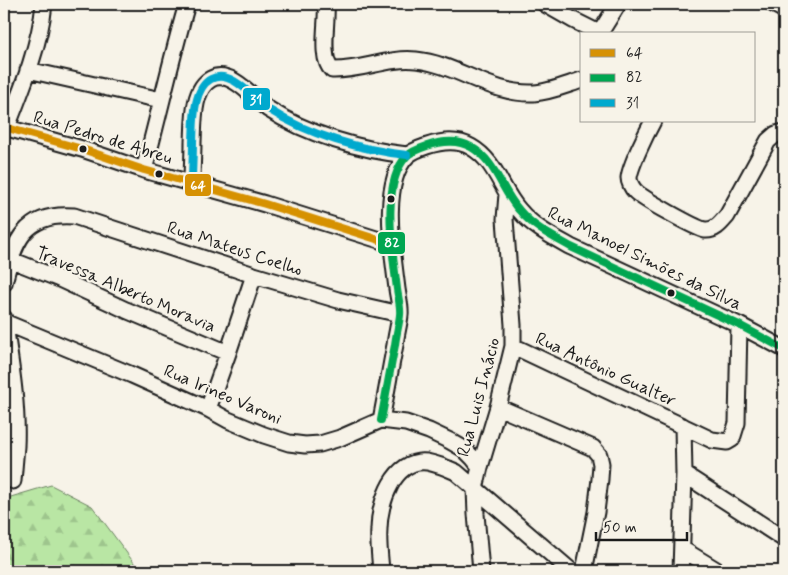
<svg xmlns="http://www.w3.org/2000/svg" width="788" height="575" viewBox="0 0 788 575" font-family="Mynerve,sans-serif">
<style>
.forest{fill:url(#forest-firs);stroke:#6a8160}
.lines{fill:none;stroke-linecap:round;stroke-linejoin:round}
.minor-casing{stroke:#1c1c1c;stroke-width:19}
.minor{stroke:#f7f3e8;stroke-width:15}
.bus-1-casing{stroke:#f7f3e8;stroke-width:11}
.bus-2-casing{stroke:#f7f3e8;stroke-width:11}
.bus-3-casing{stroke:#f7f3e8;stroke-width:11}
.bus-1{stroke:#d69104;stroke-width:8}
.bus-2{stroke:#00a651;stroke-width:8}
.bus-3{stroke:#00a9ce;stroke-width:8}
.bus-dot{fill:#1c1c1c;stroke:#f7f3e8;stroke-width:2}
.labels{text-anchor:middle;stroke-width:4.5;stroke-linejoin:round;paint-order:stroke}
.street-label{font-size:18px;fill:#1c1c1c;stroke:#f7f3e8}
.line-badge{stroke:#f7f3e8;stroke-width:2}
.badge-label{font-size:14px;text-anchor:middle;font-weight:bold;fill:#fff}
</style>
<defs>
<pattern id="forest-firs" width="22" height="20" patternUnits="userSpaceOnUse" patternTransform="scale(1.25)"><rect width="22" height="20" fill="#b9e6a4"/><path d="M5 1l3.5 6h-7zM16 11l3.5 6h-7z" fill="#9ec58d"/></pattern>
</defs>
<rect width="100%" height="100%" fill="#f7f3e8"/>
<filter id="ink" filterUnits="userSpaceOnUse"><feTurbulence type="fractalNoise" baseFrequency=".02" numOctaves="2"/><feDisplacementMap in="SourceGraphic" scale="10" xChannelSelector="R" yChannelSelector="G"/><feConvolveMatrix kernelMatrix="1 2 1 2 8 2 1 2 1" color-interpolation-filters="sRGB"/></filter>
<g filter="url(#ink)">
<!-- forest -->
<path class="forest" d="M 51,485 L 92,506 L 140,571 L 4,571 L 4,499 Z"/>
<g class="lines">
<defs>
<path id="minor" d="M 326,4 C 328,21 319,58 332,70 C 361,71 388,57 416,60 C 457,64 491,95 534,93 C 550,92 566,85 582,80
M 545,4 L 573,20 L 601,34
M 773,4 L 784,10
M 600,33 L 618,4
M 28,70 L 161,100
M 653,121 C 647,132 630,166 629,178 C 629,182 632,188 635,191 C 641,198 697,229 705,230 C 715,231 721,223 727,216 L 768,141 L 776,134 L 784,132
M 4,127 L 82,149 L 144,170 L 265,204 L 392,244
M 7,127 C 22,89 40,45 44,4
M 144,170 C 159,115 171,59 187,4
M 192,184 C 192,170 193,156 193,142 C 194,124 192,89 211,79 C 231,68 254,99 268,109 C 308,135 361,150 407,155
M 9,259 L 57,278 L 126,310 L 228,353
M 4,283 C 14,241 25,212 74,216 L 254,275 L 338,300 L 400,314
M 4,318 C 10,360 18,403 16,446 C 15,458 14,469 13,481
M 4,322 L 132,375 L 208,409 L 228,420 L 264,435 L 289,443 L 305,445 L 320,444 L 340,438 L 381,420 L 406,423 L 429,431 L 450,441 L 464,449 L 473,458 L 480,467
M 513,346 L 712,440 L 727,442 L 732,439 L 737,423 L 739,325
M 498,407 L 593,448 L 599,455 L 601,464 L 600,479 L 596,512 L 584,571
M 208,409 L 228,353 L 254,275
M 381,420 C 386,395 390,370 395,345 C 396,335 399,325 400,315 C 401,307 398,297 397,289 C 393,254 380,183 407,156 C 411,152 421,148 427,146 C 442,141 457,139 471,147 C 496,161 501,190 519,210 C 533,227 553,237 571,247 L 739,325 L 784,349
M 684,474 L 784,539
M 682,549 L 718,571
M 381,571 C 380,557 378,543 379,529 C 379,503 394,458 427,462 C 437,464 447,468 456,472 L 571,571
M 481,571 L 476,514 L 475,489 L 480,467 L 498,407 L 513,346 L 513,325 L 505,219 L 507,194
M 681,571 L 684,474 L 683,426"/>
</defs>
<!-- minor casing -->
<use href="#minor" class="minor-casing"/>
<!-- minor -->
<use href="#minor" class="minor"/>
<defs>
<path id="bus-1" d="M 4,127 L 82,149 L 144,170 L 265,204 L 392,244"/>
<path id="bus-2" d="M 381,420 C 386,395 390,370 395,345 C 396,335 399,325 400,315 C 401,307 398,297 397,289 C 393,254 380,183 407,156 C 411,152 421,148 427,146 C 442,141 457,139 471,147 C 496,161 501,190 519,210 C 533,227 553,237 571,247 L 739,325 L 784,349"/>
<path id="bus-3" d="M 192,184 C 192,170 193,156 193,142 C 194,124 192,89 211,79 C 231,68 254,99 268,109 C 308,135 361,150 407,155"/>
</defs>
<!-- bus-1 casing -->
<use href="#bus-1" class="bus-1-casing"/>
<!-- bus-2 casing -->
<use href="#bus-2" class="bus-2-casing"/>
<!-- bus-3 casing -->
<use href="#bus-3" class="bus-3-casing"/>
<!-- bus-1 -->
<use href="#bus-1" class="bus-1"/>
<!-- bus-2 -->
<use href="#bus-2" class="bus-2"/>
<!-- bus-3 -->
<use href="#bus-3" class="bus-3"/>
</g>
</g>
<!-- markers -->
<g class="bus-dot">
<circle cx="83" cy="149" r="4.5"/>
<circle cx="159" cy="174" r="4.5"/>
<circle cx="391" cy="199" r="4.5"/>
<circle cx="671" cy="293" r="4.5"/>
</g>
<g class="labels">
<!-- street labels -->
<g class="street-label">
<text transform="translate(103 137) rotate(17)" y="6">Rua Pedro de Abreu</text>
<text transform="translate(235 248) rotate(18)" y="6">Rua Mateus Coelho</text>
<text transform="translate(645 258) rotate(26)" y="6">Rua Manoel Simões da Silva</text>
<text transform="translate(126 289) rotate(23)" y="6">Travessa Alberto Moravia</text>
<text transform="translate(606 369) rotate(25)" y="6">Rua Antônio Gualter</text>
<text transform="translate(223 394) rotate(23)" y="6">Rua Irineo Varoni</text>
<text transform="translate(478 397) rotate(-75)" y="6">Rua Luis Inácio</text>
</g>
</g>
<g class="line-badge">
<rect x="242" y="87" width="29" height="24" rx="5" fill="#00a9ce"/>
<rect x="184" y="173" width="28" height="24" rx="5" fill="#d69104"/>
<rect x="377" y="231" width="29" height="24" rx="5" fill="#00a651"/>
</g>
<g class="badge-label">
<text x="256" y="104">31</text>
<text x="198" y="190">64</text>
<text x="392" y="247">82</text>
</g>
<!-- margin -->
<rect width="788" height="575" fill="none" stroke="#f7f3e8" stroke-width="20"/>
<rect x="10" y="10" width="768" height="555" fill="none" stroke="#1c1c1c" stroke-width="2" filter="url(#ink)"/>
<!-- legend -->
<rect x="580" y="32" width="175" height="90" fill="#f7f3e8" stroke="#9f9d96"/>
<rect x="590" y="49" width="25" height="8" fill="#d69104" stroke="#9f9d96"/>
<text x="626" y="58" font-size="15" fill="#1c1c1c">64</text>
<rect x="590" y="74" width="25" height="8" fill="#00a651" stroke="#9f9d96"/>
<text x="626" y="82" font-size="15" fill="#1c1c1c">82</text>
<rect x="590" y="99" width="25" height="8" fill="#00a9ce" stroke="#9f9d96"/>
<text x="626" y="108" font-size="15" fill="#1c1c1c">31</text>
<!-- scale -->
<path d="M596 532v8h91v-8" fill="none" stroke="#1c1c1c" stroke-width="2.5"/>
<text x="603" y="532" font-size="15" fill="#1c1c1c" stroke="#f7f3e8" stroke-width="4" paint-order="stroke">50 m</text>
</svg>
